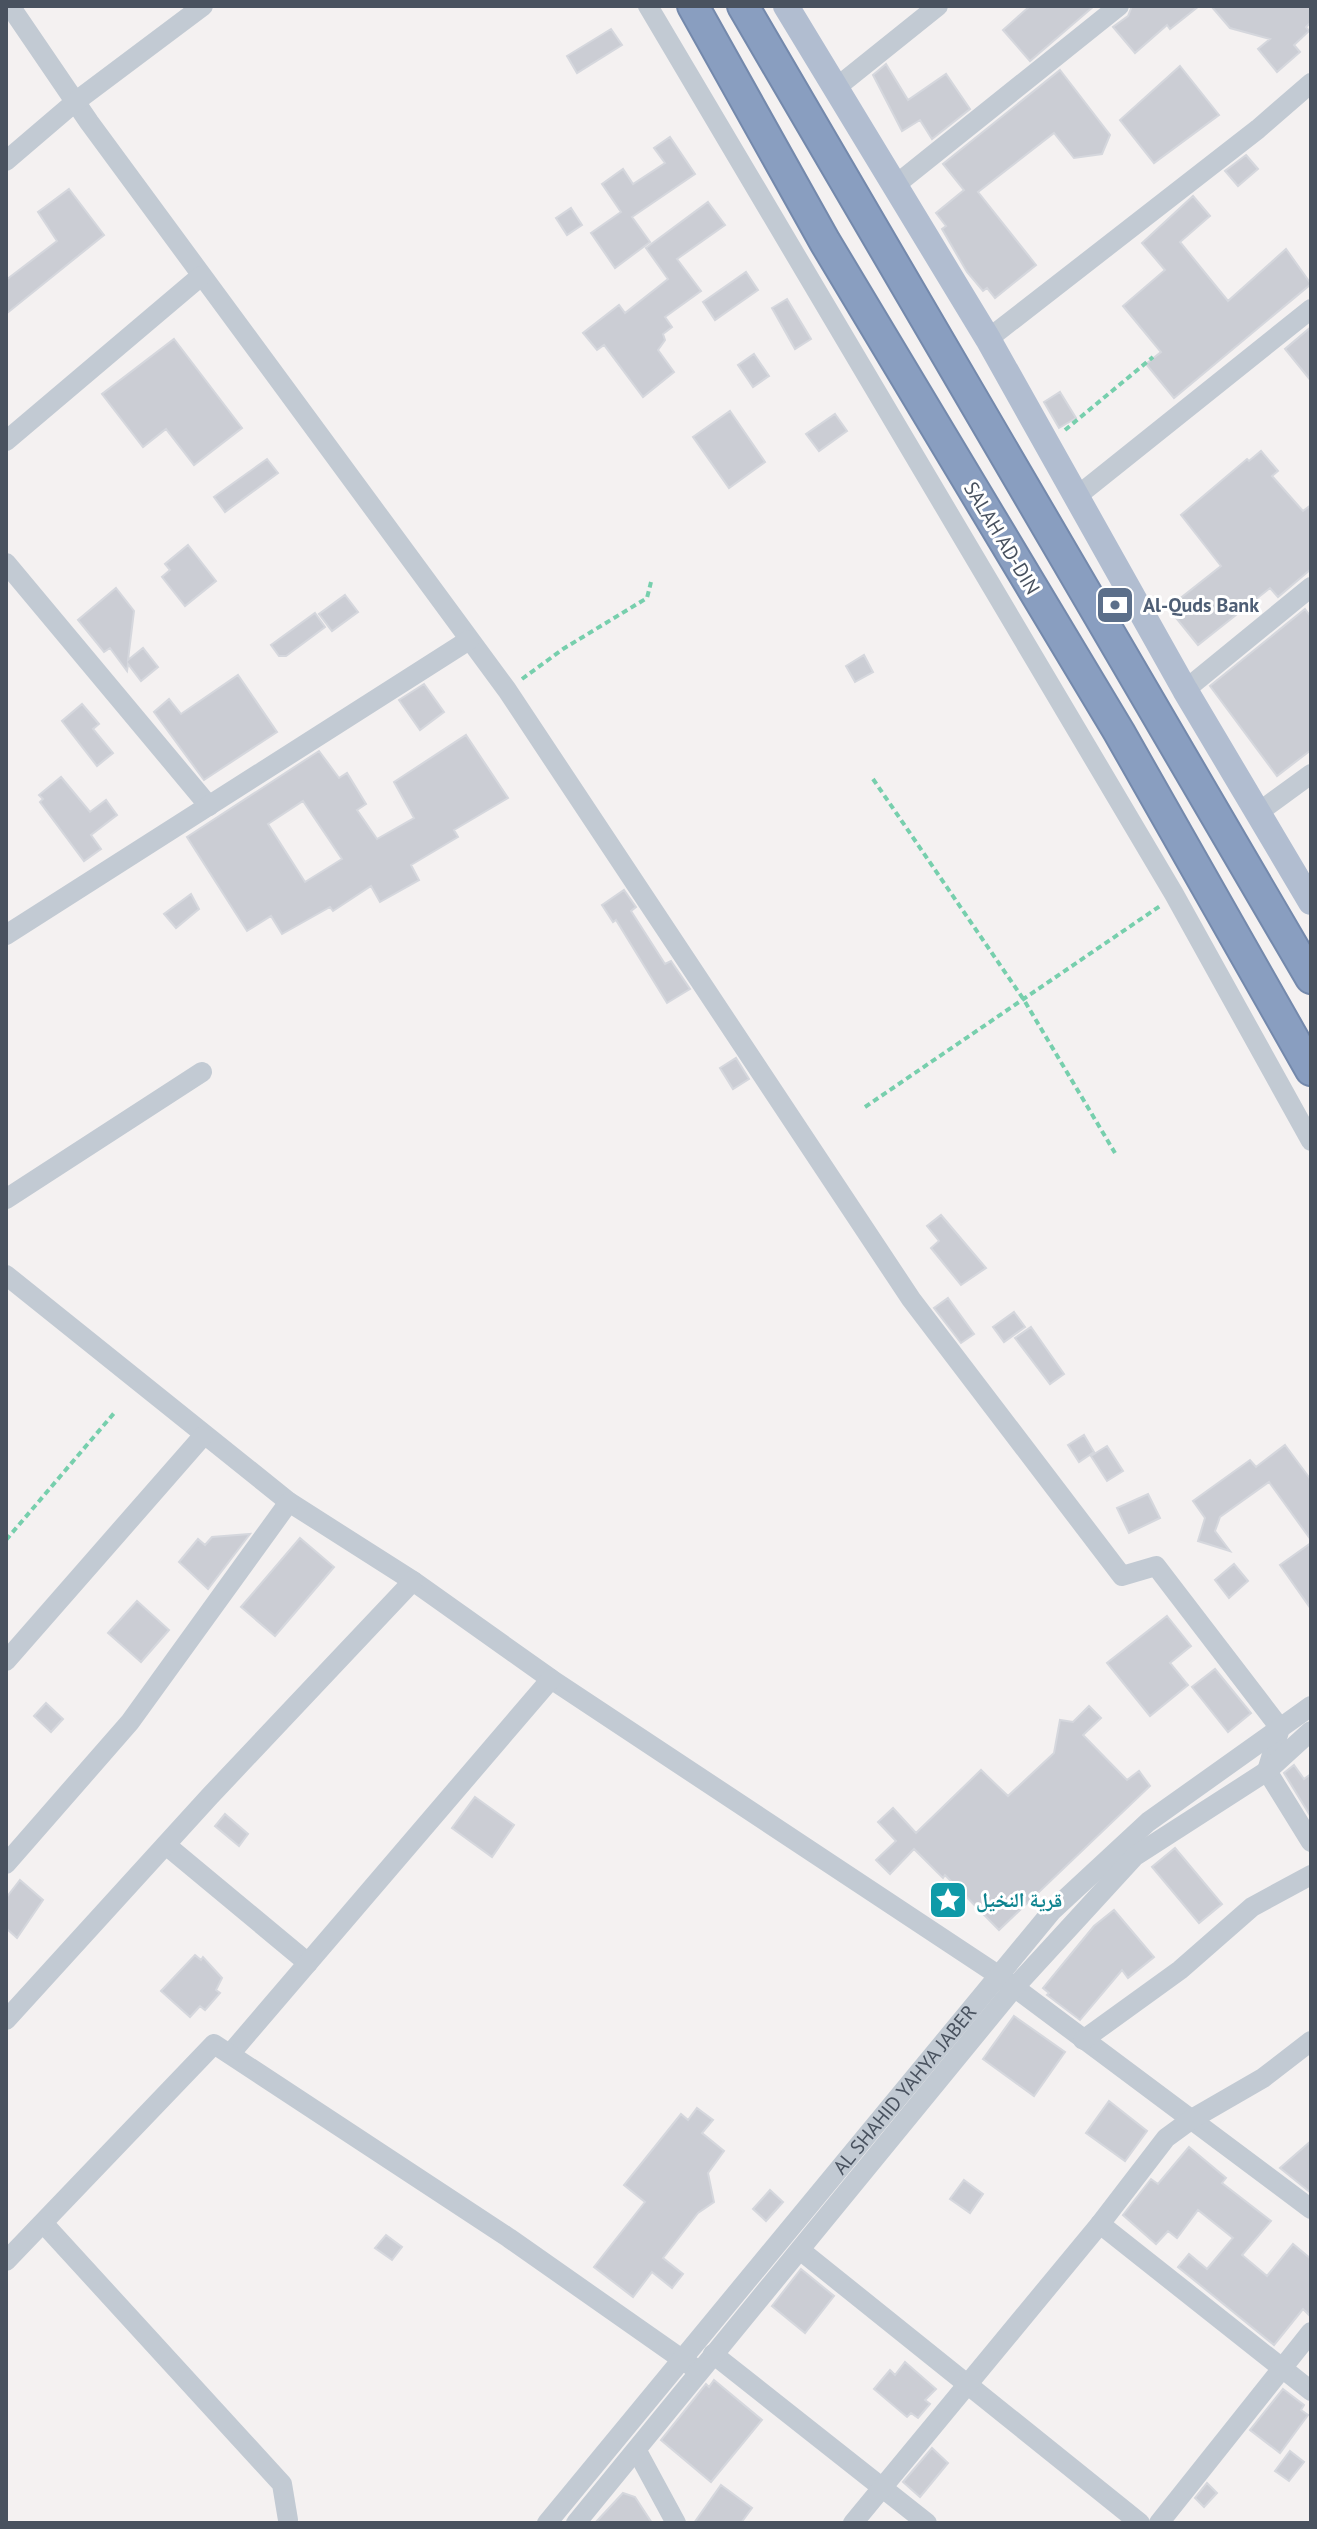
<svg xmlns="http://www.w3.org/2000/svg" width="1317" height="2529" viewBox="0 0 1317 2529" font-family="'PT Sans','Noto Naskh Arabic',sans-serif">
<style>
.building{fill:#cbcdd4;stroke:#d5d7dd;stroke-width:2;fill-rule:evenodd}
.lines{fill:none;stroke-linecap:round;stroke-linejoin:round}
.highway-casing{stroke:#7489ac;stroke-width:34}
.path{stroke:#77cfad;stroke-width:4;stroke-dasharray:6 4;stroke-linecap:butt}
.minor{stroke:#c2cad3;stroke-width:20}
.major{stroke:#b1bdd0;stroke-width:26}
.highway{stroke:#899ec0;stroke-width:30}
.labels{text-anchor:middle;stroke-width:6;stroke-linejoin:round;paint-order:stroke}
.street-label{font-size:20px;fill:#49525f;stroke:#fff}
.service-label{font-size:20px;font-weight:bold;fill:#4e5e75;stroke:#fff;text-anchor:start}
.culture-label{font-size:20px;font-weight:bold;fill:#0d838f;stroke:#fff;text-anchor:start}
</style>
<rect width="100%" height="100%" fill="#f4f1f1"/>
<!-- building -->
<path class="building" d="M 1030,6 L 1094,6 L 1030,61 L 1003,30 Z
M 1132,6 L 1199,6 L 1170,29 L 1167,25 L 1135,53 L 1113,27 L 1128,16 Z
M 1211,6 L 1311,6 L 1311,22 L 1306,27 L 1309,31 L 1294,45 L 1300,52 L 1277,72 L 1258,49 L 1270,39 L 1230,28 Z
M 611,29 L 622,45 L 577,73 L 567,56 Z
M 886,64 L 908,100 L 946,74 L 970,109 L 932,139 L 920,120 L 902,131 L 873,75 Z
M 1180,66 L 1219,115 L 1154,163 L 1120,120 Z
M 1060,70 L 1110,135 L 1102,154 L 1074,158 L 1054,133 L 978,192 L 1036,265 L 995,298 L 987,288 L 983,291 L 967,272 L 942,229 L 946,226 L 936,213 L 964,190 L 943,164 Z
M 670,137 L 695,174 L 632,217 L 650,242 L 615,268 L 591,233 L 621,212 L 602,184 L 623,169 L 633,184 L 665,163 L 654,148 Z
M 1246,155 L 1258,169 L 1238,186 L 1225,171 Z
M 69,189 L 104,235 L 6,314 L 6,280 L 57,241 L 38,212 Z
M 1193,196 L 1210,216 L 1180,242 L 1228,301 L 1286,249 L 1311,284 L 1174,398 L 1146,364 L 1161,352 L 1123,306 L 1165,270 L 1142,243 Z
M 708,202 L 725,225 L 677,259 L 701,291 L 665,317 L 672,327 L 663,334 L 665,340 L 658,350 L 674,372 L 643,397 L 604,345 L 597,350 L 583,333 L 619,305 L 625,313 L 668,279 L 646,248 Z
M 571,208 L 582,225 L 567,235 L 556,218 Z
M 746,272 L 758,290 L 715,320 L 703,302 Z
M 787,299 L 811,339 L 795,349 L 772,308 Z
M 1311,327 L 1311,381 L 1285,349 Z
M 174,339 L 242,428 L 194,465 L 166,429 L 143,447 L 102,394 Z
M 754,354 L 769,376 L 753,387 L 738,365 Z
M 1060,392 L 1076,418 L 1059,428 L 1044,402 Z
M 730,411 L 765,462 L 729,488 L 693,437 Z
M 835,414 L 847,431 L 819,451 L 806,434 Z
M 1261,451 L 1278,471 L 1272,476 L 1303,511 L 1311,505 L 1311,569 L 1278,597 L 1270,588 L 1198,645 L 1168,608 L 1221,566 L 1181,515 L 1247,459 L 1249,461 Z
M 267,459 L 278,473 L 225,512 L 214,497 Z
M 188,545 L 216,581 L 185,606 L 162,577 L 170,570 L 165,564 Z
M 116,588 L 134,611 L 128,660 L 143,648 L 158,667 L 141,681 L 128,664 L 127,671 L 110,648 L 104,652 L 78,620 Z
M 345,595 L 358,612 L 332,631 L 319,614 Z
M 1305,609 L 1311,617 L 1311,750 L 1277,776 L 1210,686 Z
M 315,613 L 325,627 L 286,656 L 279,656 L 271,645 Z
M 864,655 L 873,672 L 855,682 L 846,666 Z
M 238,675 L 277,732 L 204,780 L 154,712 L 169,699 L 181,714 Z
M 424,684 L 444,712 L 420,730 L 399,700 Z
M 82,704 L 99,724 L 93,729 L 113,753 L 97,766 L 62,721 Z
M 466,735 L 508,798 L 454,830 L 458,837 L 411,865 L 419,880 L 380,902 L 371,886 L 333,911 L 330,907 L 282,934 L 271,916 L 247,931 L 187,837 L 319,751 L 339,778 L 347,773 L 366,804 L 357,810 L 377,839 L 414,818 L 394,782 ZM 303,801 L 342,859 L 305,882 L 268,824 Z
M 61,777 L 90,812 L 106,800 L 117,815 L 91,835 L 101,849 L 84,861 L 40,802 L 43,799 L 39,795 Z
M 624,890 L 636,907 L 631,911 L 665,964 L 671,961 L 690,989 L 667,1003 L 616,920 L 613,922 L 602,905 Z
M 191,894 L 199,909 L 176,928 L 164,914 Z
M 736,1058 L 749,1079 L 733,1089 L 720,1068 Z
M 941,1215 L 986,1268 L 961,1285 L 931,1248 L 939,1241 L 927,1226 Z
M 948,1298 L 974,1334 L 961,1343 L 934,1308 Z
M 1014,1312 L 1025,1327 L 1004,1342 L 993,1327 Z
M 1031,1327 L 1064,1374 L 1050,1384 L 1015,1338 Z
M 1084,1435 L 1094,1452 L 1079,1462 L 1068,1445 Z
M 1285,1445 L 1311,1480 L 1311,1540 L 1269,1482 L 1220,1517 L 1215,1531 L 1230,1551 L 1198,1541 L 1205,1518 L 1193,1501 L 1250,1460 L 1256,1467 Z
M 1107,1446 L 1123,1471 L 1107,1481 L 1091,1456 Z
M 1148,1494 L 1160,1518 L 1129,1533 L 1117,1508 Z
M 250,1534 L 208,1589 L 179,1562 L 198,1539 L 205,1545 L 212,1537 Z
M 300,1538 L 334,1567 L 275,1636 L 241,1607 Z
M 1311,1543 L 1311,1609 L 1280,1565 Z
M 1234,1564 L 1248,1581 L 1229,1598 L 1215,1580 Z
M 137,1601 L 169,1630 L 141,1662 L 108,1633 Z
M 1167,1616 L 1191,1646 L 1170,1663 L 1188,1685 L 1150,1716 L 1107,1663 Z
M 1215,1669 L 1251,1713 L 1228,1732 L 1192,1687 Z
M 46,1703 L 63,1719 L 51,1732 L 34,1716 Z
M 1089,1706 L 1101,1718 L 1083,1735 L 1127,1780 L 1139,1771 L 1150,1786 L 999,1930 L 945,1875 L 943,1878 L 914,1849 L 890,1874 L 876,1860 L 896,1841 L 878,1822 L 893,1808 L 916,1833 L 981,1770 L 1008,1796 L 1054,1753 L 1060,1720 L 1073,1722 Z
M 1294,1765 L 1304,1779 L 1311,1774 L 1311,1817 L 1284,1773 Z
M 475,1797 L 514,1825 L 492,1857 L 452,1828 Z
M 225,1814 L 248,1834 L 239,1846 L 215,1826 Z
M 1175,1848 L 1222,1904 L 1199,1923 L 1152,1867 Z
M 20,1880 L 43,1900 L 17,1938 L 6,1928 L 6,1898 Z
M 1114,1910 L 1154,1957 L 1128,1978 L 1122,1970 L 1080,2020 L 1047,1995 L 1049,1993 L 1043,1988 L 1094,1926 Z
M 195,1955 L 201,1960 L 203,1957 L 222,1978 L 216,1990 L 220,1993 L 205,2010 L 200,2006 L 190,2017 L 161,1991 Z
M 1014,2016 L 1065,2052 L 1034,2096 L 983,2059 Z
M 1109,2101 L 1147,2131 L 1125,2161 L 1086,2133 Z
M 697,2108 L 713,2120 L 702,2133 L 724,2151 L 708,2173 L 714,2202 L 698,2213 L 663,2258 L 683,2274 L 672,2288 L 652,2272 L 633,2297 L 594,2267 L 645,2202 L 624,2185 L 681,2114 L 688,2120 Z
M 1311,2141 L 1311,2193 L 1280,2168 Z
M 1189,2147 L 1226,2178 L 1222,2183 L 1271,2221 L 1242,2255 L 1267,2276 L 1293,2244 L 1311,2259 L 1311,2317 L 1303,2309 L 1274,2345 L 1178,2267 L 1189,2254 L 1207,2269 L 1233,2238 L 1198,2210 L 1177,2238 L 1168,2231 L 1156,2244 L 1123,2215 L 1151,2179 L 1158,2184 Z
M 964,2180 L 983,2194 L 970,2213 L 950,2199 Z
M 770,2190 L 783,2202 L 766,2221 L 753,2209 Z
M 386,2235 L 402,2247 L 392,2260 L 375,2248 Z
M 801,2269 L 834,2296 L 805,2333 L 772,2306 Z
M 905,2362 L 936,2389 L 925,2400 L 930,2404 L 918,2418 L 911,2413 L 907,2417 L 874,2389 L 890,2370 L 895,2375 Z
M 714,2380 L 762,2420 L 711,2482 L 661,2440 L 706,2384 L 709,2387 Z
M 1283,2389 L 1304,2405 L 1301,2410 L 1308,2415 L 1280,2453 L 1250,2430 Z
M 932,2448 L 948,2463 L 920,2497 L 903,2482 Z
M 1290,2451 L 1304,2462 L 1289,2481 L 1275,2471 Z
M 1207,2483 L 1217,2493 L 1204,2507 L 1195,2498 Z
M 721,2485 L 752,2508 L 741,2523 L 694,2523 Z
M 623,2493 L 635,2497 L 652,2523 L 595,2523 Z"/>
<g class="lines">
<defs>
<path id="highway" d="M 693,6 L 825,242 L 1119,732 L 1311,1070
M 743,6 L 1311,978"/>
</defs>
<!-- highway casing -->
<use href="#highway" class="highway-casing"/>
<!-- path -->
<path class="path" d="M 1065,430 L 1153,357
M 522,679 L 563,649 L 647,598 L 651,582
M 873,779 L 1024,1000 L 1115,1153
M 865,1107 L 1160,906
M 6,1540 L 115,1412"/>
<!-- minor -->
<g class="minor">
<path d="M 10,6 L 89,122 L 507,690 L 911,1299 L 1122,1576 L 1156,1566 L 1280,1728 L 1267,1771 L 1311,1842"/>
<path d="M 648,6 L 1174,894 L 1311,1141"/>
<path d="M 837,87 L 938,6"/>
<path d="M 6,161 L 75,102 L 203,6"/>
<path d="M 893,187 L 1119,6"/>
<path d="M 988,339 L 1258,129 L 1311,83"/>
<path d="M 6,441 L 201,276"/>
<path d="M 1076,497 L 1311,309"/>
<path d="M 6,563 L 209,806"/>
<path d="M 1185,690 L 1311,587"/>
<path d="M 1259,812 L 1311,774"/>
<path d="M 6,935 L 469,640"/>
<path d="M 6,1199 L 202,1072"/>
<path d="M 6,1275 L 289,1502 L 413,1581 L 551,1679 L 998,1975 L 1311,2209"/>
<path d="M 6,1661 L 203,1436"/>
<path d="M 166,1845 L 308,1963"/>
<path d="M 6,1864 L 130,1722 L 289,1502"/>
<path d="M 6,2020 L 210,1796 L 413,1581"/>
<path d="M 1083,2040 L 1180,1970 L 1252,1907 L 1311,1875"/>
<path d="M 230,2054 L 551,1679"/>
<path d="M 44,2224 L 282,2484 L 288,2520"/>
<path d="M 1100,2224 L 1311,2391"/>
<path d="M 800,2250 L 1140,2523"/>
<path d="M 6,2261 L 214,2044 L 509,2238 L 693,2367"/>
<path d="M 713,2354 L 927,2523"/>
<path d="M 637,2451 L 676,2523"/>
<path id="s1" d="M 547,2523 L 1052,1911 L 1148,1822 L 1311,1706"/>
<path d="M 576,2523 L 1013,1989 L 1135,1856 L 1267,1771 L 1311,1731"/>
<path d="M 853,2523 L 1100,2224 L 1166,2138 L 1192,2119 L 1263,2078 L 1311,2041"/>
<path d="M 1159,2523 L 1311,2332"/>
</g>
<!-- major -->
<path class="major" d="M 786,6 L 988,339 L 1185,690 L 1311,902"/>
<!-- highway -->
<use href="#highway" class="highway"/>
</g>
<!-- icons -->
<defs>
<symbol id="bank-square" viewBox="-11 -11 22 22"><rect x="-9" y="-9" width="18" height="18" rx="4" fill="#5c6f8a" stroke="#fff"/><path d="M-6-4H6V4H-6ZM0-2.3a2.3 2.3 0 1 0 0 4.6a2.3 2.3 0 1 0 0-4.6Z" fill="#fff"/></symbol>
<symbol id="sight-square" viewBox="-11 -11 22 22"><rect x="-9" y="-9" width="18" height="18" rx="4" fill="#0f9aa8" stroke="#fff"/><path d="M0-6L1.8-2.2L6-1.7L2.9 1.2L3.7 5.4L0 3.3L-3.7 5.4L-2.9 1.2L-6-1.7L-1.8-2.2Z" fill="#fff"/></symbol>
</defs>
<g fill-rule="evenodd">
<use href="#bank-square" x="1093" y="583" width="44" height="44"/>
<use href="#sight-square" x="926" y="1878" width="44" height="44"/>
</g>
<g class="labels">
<!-- street labels -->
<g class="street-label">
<text transform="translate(1002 538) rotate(59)" y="7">SALAH AD-DIN</text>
<text dy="7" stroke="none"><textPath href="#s1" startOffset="562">AL SHAHID YAHYA JABER</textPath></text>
</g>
<!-- service labels -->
<g class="service-label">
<text x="1143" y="612">Al-Quds Bank</text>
</g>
<!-- culture labels -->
<g class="culture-label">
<text x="976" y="1907">قرية النخيل</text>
</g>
</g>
<!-- border -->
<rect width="1317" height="2529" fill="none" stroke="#49525f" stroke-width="16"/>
</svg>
